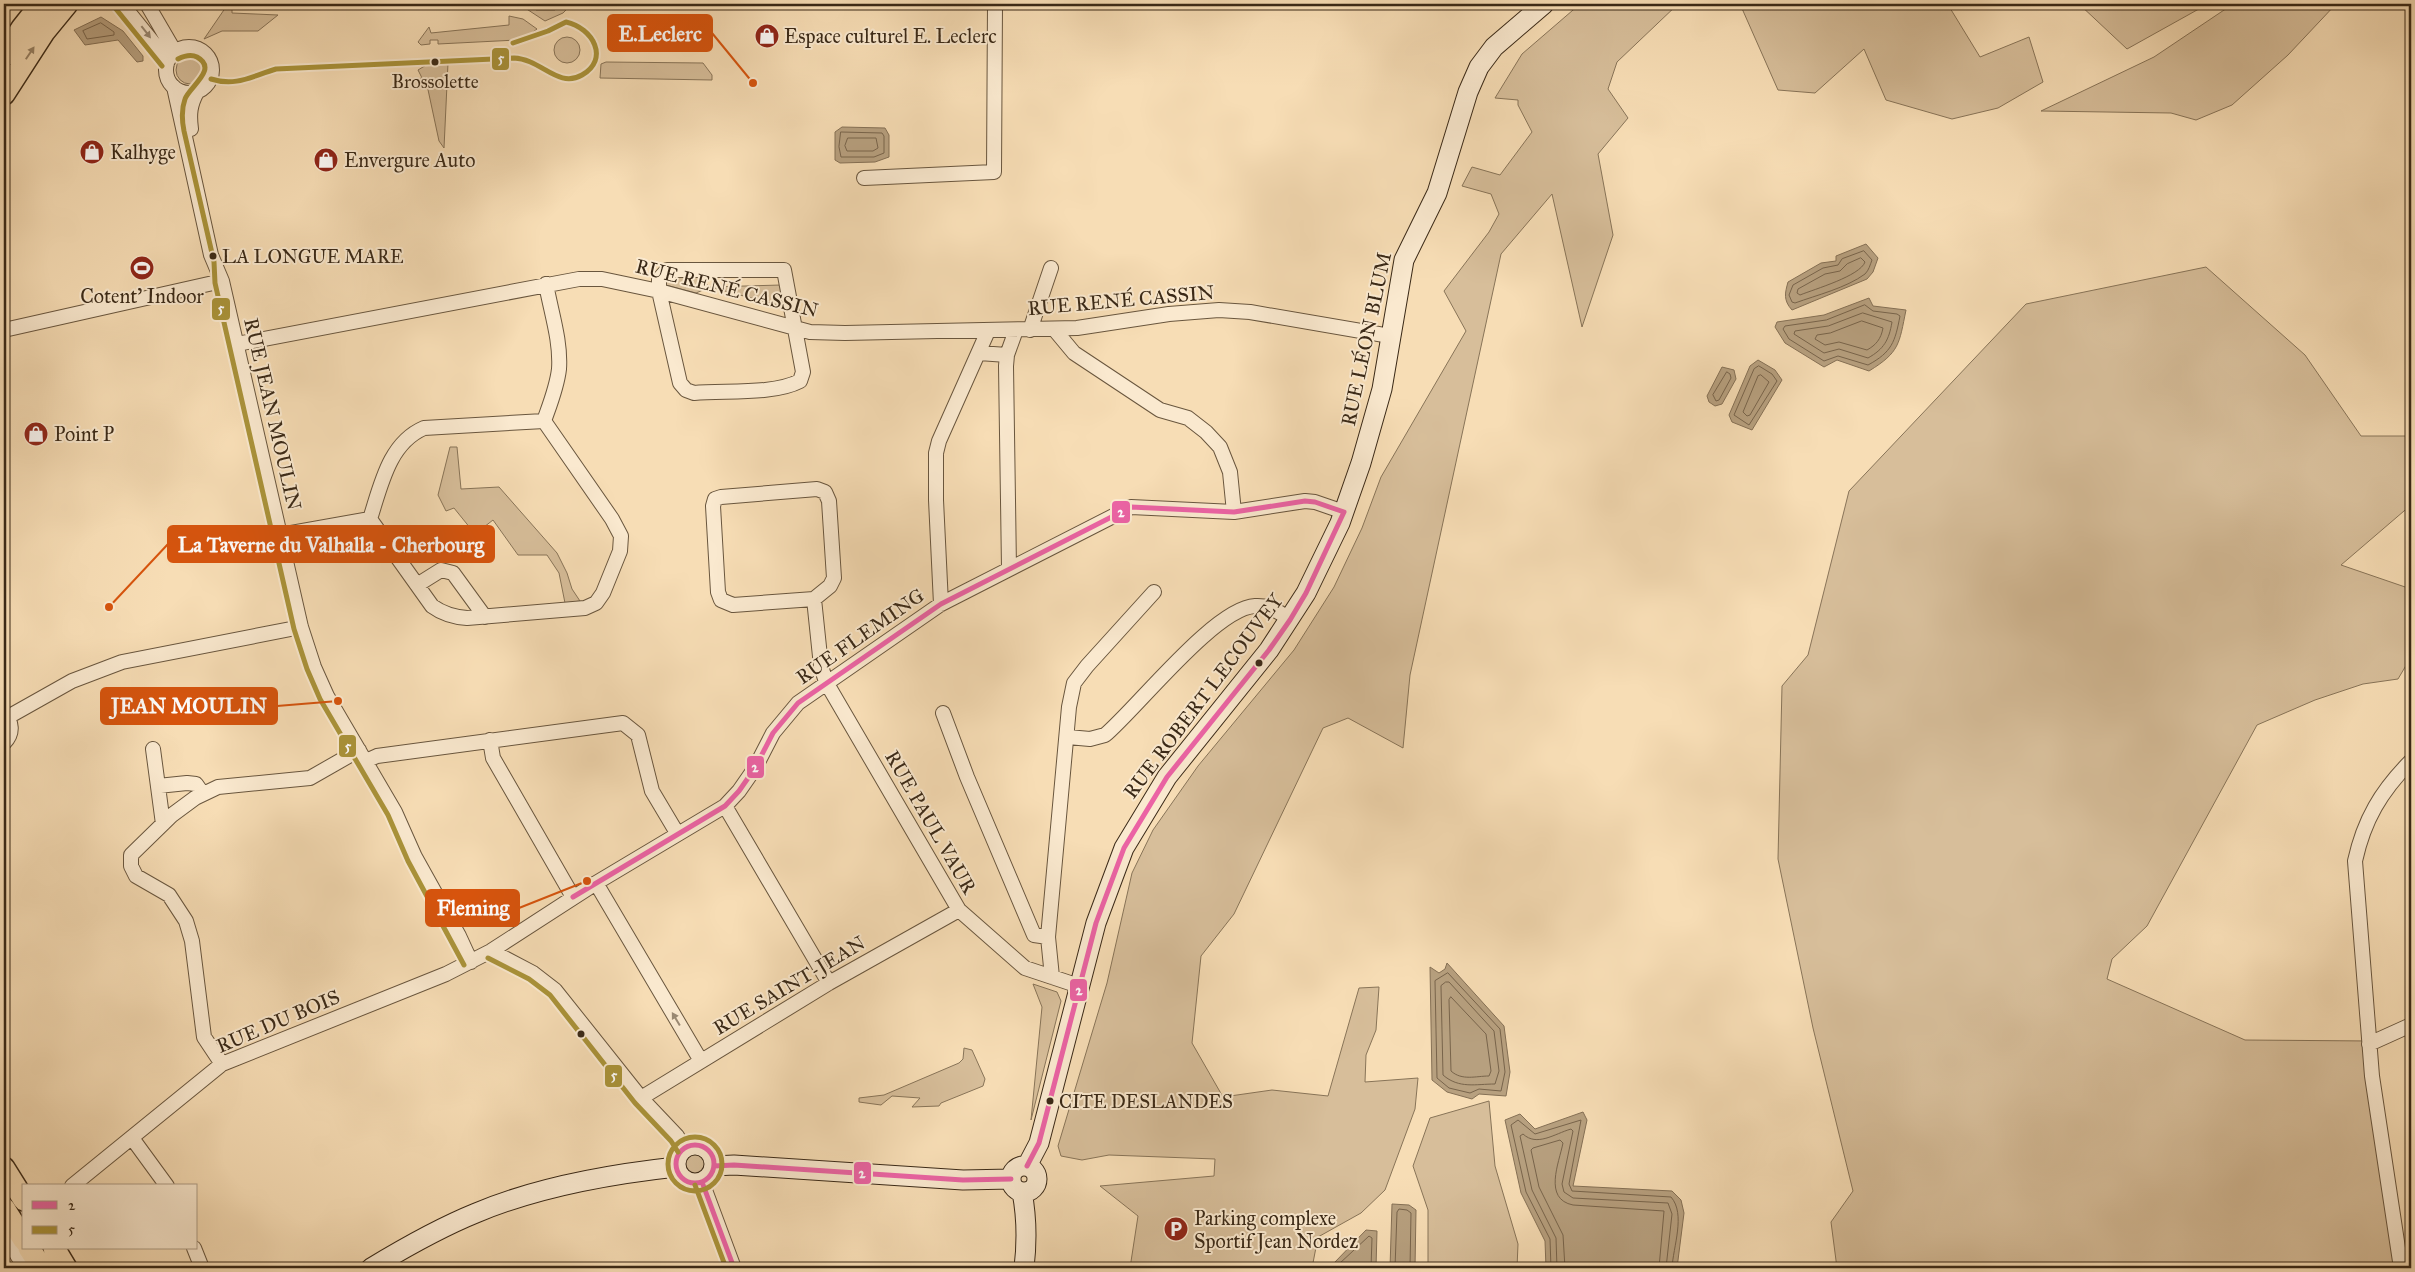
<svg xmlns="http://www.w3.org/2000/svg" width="2415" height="1272" viewBox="0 0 2415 1272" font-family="'IM FELL Great Primer',serif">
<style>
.green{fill:#d7be9a;stroke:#887458}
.water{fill:#b7a07f;stroke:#857055}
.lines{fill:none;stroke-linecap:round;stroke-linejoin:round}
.shore{stroke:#78644b;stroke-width:1}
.street-casing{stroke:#69563e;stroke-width:16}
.secondary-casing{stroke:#3a2917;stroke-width:21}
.primary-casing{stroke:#3a2917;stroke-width:24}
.street{stroke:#fae9cf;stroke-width:14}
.secondary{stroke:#fae9cf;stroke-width:19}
.primary{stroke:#f7ddb5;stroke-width:21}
.bus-1-casing{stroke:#fae9cf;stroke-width:9}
.bus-2-casing{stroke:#fae9cf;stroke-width:9}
.bus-1{stroke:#eb63a4;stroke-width:5}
.bus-2{stroke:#aa9339;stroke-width:5}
.oneway{fill:#9a8973}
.oneway2{fill:#988366}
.bus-dot{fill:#3a2917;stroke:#fae9cf;stroke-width:2}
.labels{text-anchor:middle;stroke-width:4;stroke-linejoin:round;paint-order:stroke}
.bus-label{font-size:19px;fill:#3a2917;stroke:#fae9cf;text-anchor:start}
.poi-label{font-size:20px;fill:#3a2917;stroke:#fae9cf;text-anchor:start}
.street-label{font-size:20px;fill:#3a2917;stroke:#fae9cf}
.leader{fill:none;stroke:#d7540d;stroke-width:2}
.callout-dot{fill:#d7540d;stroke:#fae9cf;stroke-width:2}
.callout{fill:#d7540d;stroke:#d7540d;stroke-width:2}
.callout-label{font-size:21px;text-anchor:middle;font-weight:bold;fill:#fff}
.line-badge{stroke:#fae9cf;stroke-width:2}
.badge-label{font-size:14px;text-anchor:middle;font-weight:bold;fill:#fff}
</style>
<rect width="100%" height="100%" fill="#f7ddb5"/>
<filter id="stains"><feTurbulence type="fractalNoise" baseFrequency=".004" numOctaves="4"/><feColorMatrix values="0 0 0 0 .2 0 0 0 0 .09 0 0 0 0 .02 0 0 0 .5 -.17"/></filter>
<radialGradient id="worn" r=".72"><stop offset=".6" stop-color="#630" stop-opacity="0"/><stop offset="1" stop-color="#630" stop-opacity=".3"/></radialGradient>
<!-- green -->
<path class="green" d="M 228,4 L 232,4 L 232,13 L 278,15 L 258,31 L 222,31 L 204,39 Z
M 519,4 L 534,4 L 536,10 L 555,10 L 556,5 L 568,8 L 563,13 L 545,21 Z
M 1580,4 L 1678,4 L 1617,62 L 1608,89 L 1628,118 L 1598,154 L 1613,235 L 1582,327 L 1552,194 L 1501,254 L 1410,675 L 1403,748 L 1348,718 L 1323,728 L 1234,914 L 1201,956 L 1192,1043 L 1223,1097 L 1272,1090 L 1328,1096 L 1359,988 L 1379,987 L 1376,1030 L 1366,1055 L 1365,1082 L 1418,1078 L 1415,1109 L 1385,1190 L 1361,1213 L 1318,1237 L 1312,1268 L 1130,1268 L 1138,1216 L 1100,1186 L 1214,1176 L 1215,1159 L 1109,1155 L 1082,1160 L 1061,1156 L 1058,1146 L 1107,983 L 1132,873 L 1153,830 L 1198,766 L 1294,650 L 1334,587 L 1362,528 L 1381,477 L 1466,331 L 1444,291 L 1489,232 L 1499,214 L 1491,194 L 1462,186 L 1472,167 L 1500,175 L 1532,132 L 1518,105 L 1518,100 L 1495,98 L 1522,54 Z
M 1740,4 L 1932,4 L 1950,8 L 1980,57 L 2029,37 L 2043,82 L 1998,108 L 1952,119 L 1886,100 L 1864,49 L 1815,93 L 1778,90 Z
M 2079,4 L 2202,4 L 2206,5 L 2127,49 Z
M 2233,4 L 2336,4 L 2288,55 L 2232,105 L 2196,120 L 2171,113 L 2041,111 L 2154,57 Z
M 509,16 L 523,19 L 537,29 L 524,39 L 517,40 L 438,44 L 438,40 L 430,40 L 430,44 L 421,45 L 418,42 L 429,27 L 431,33 L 509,25 Z
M554 50a13 13 0 1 1 26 0a13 13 0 1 1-26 0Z
M176 70a14 14 0 1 1 28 0a14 14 0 1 1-28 0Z
M 606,62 L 703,63 L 712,75 L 712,80 L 600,78 L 601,64 Z
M 448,63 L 444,148 L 439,141 L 427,85 L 418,83 L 417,79 L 422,78 L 418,70 L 428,64 Z
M 2206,267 L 2305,355 L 2361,436 L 2411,436 L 2411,505 L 2341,565 L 2411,589 L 2411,657 L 2398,679 L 2363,684 L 2315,700 L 2257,725 L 2147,926 L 2112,959 L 2107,979 L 2245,1040 L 2371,1041 L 2396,1268 L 1837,1268 L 1831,1222 L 1853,1191 L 1813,1028 L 1778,859 L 1782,686 L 1808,655 L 1849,491 L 2026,304 Z
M 697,277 L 710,287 L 781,285 L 785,307 L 710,287 L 696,293 L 666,285 L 664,280 L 668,278 Z
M 450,447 L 457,447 L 461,489 L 499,487 L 557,553 L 567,573 L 572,589 L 580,601 L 565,603 L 559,573 L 547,555 L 518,555 L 493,520 L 475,534 L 454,508 L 446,511 L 438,495 Z
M 1033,984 L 1057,992 L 1061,1001 L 1031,1120 L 1042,1007 Z
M 964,1048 L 972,1050 L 985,1079 L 983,1086 L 941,1103 L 939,1106 L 912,1107 L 920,1098 L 892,1096 L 881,1105 L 859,1102 L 859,1098 L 884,1095 L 959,1063 L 963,1059 Z
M 1489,1101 L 1495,1166 L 1518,1244 L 1517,1268 L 1428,1268 L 1428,1210 L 1413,1166 L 1430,1118 Z
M683 1164a12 12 0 1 1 24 0a12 12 0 1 1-24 0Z"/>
<!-- water -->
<path class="water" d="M 101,17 L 123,31 L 143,56 L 143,61 L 137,62 L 118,40 L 85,45 L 74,30 Z
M 842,127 L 885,128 L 889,135 L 889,157 L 875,162 L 840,163 L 835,160 L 835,132 Z
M 1866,244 L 1878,258 L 1873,272 L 1867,279 L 1792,310 C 1783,300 1785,293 1788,282 L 1821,263 L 1836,261 L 1836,256 Z
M 1869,298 L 1873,306 L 1906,310 C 1899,344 1900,352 1869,371 L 1837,360 L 1824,367 L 1785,343 L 1775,327 L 1777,322 L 1824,315 Z
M 1758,360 L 1775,370 L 1782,380 L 1752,430 L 1732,422 L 1729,415 L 1750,366 Z
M 1722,367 L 1734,370 L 1736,379 L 1722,404 L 1715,406 L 1709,402 L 1707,396 Z
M 1447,963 L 1504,1026 L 1510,1072 L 1506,1096 L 1479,1094 L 1472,1099 L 1447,1092 L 1432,1080 L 1430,967 L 1439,973 L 1445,969 Z
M 1583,1112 L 1587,1120 L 1573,1186 L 1672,1191 L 1681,1200 L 1684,1213 L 1677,1268 L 1546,1268 L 1545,1241 L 1521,1193 L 1505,1120 L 1520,1114 L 1535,1129 Z
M 1392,1204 L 1409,1205 L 1416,1210 L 1415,1268 L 1390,1268 Z
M 1366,1230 L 1377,1231 L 1376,1268 L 1333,1268 L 1334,1263 Z"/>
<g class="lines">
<!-- shore -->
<path class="shore" d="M 101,23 L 114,32 L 114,35 L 87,39 L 83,31 Z
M 841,132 L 882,133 L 884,136 L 884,153 L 874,157 L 841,157 L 839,147 Z
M 848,138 L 876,138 L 878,148 L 873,151 L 847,151 L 845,146 Z
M 1864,251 L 1872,260 C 1870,265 1869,270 1865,274 C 1846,288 1817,295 1795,303 L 1792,302 L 1789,295 L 1793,285 L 1823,268 L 1838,265 L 1842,259 Z
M 1861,258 L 1865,262 C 1860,276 1815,289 1800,295 L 1797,293 L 1798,289 L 1825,274 L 1840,271 L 1847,264 Z
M 1865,305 L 1873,311 L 1897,314 L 1900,316 C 1895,342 1892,352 1868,365 L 1838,356 L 1824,361 L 1789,339 L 1783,329 L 1785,326 L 1826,320 Z
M 1863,313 L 1892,322 C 1889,340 1884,349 1868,358 L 1839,349 L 1824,353 L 1794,334 L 1795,331 L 1828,326 Z
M 1862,321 L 1883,328 C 1881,339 1876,345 1867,350 L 1839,342 L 1825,345 L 1815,339 L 1817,335 L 1830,333 Z
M 1759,366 L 1772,374 L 1777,381 L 1749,425 L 1734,415 L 1754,369 Z
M 1727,372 L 1730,374 L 1731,378 L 1719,400 L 1716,401 L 1713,395 Z
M 1761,375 L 1769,382 L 1750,415 L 1747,416 L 1743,412 L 1758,376 Z
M 1448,973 L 1500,1029 L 1505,1072 L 1501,1091 L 1479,1089 L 1470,1093 L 1449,1088 L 1437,1078 L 1435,981 Z
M 1446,982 L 1449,982 L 1494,1031 L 1499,1071 L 1495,1084 C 1476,1084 1459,1089 1443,1075 L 1441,986 Z
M 1451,997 L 1486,1034 L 1491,1071 L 1489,1076 C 1476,1076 1462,1081 1451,1071 L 1449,1000 Z
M 1338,1268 L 1339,1264 L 1369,1236 L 1372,1238 L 1371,1268
M 1395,1268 L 1397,1212 L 1399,1209 L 1407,1210 L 1411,1213 L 1410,1268
M 1551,1268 L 1550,1239 L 1526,1192 L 1511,1125 L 1518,1120 L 1535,1134 L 1581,1120 L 1569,1184 L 1572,1191 L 1671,1197 C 1686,1214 1673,1247 1672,1268
M 1557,1268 L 1556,1238 L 1532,1190 L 1520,1136 L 1523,1134 C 1537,1147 1554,1134 1571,1129 L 1573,1131 L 1562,1184 L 1564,1192 L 1573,1198 L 1668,1203 L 1672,1214 L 1666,1268
M 1565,1268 L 1563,1235 L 1539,1187 L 1531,1150 L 1533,1148 L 1560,1140 L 1563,1143 C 1559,1163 1543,1199 1573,1205 L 1664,1211 L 1659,1268"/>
<defs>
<path id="street" d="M 122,4 L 168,61
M 147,4 L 175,52
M166 70a23 23 0 1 1 46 0a23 23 0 1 1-46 0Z
M 174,87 L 211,255 L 222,281 L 301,627 L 314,667 L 327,696 L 395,812 L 415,857 L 459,936 L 471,962
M 191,129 C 189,114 190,105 197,92
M 864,178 L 994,172 L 995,4
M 667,270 L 784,270 L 803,372 L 800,381 C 773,395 725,390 694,393 L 686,390 L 680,383 L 659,291 L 659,279 Z
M 1054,329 L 1074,353 L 1160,410 L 1188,418 L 1206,432 L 1220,447 L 1230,472 L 1234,512
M 4,330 L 222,281
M 1030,330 L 1051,268
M 237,344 L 579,279 L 602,279 L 659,291 L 810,332 L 845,333 L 1077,328 L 1169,314 L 1219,310 L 1250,312 L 1390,336
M 979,353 L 1007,355
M 370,519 L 432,606 C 443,614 453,617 467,618 L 585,608 L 596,603 L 603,593 L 620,551 L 621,536 L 612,519 L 544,421
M 370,519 C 381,485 389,443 424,428 L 544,421 C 550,404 557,387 559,369 C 561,341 551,312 546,284
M 280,535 L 370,519
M 1009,568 L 1006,366 L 1007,355 L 1016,330
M 417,585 L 441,570 L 453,573 L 485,617
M 814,599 L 830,586 L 834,578 L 829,501 L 825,492 L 817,489 L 721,497 L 715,499 L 713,506 L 718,592 L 721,600 L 733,605 L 814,599 L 821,666 L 826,682 L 959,910 L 1025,968 L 1079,986
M 941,604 L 936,500 L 936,453 L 939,441 L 988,331
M 4,712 C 12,722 14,733 4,743
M 943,713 L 967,777 L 1034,935 L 1048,937
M 8,717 L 72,681 L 122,662 L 301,627
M 1068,737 L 1090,739 L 1105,735 C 1138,707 1215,608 1255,606 C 1269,605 1280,612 1290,620
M 490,740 L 493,758 L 573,897
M 153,749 L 163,824
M 366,761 L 377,756 L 623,723 L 638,735 L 652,791 L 677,833
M 158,786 L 187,783 L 196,784 L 203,794
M 725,806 L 829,983
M 596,883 L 701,1061
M 491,951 L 533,973 L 555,990 L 641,1098 L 677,1136 L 684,1148
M 1052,977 L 1048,937 L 1069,707 L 1074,683 L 1087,666 L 1154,592
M 2369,1044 L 2411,1025
M 222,1064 L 204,1037 L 192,941 L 186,921 L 169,895 L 136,876 L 131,866 L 131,855 L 172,815 L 195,798 L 218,787 L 310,778 L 359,750
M 641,1098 L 829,983 L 959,910
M 132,1138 L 167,1186
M 702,1182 L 734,1268
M 72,1186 L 222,1064 L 446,974 L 491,951 L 596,883 L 725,806 L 739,791 L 755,768 L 773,733 L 798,703 L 941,604 L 1131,507 L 1234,512 L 1305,501 L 1315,502 L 1344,512
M 8,1240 L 25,1268
M 194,1248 L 202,1268
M 2401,1268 L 2372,1076 L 2355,861 C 2364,820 2381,791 2411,761"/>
<path id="secondary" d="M676 1164a19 19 0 1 1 38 0a19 19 0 1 1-38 0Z
M1011 1179a13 13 0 1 1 26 0a13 13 0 1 1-26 0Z
M 714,1166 L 734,1165 L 963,1180 L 1011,1179
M 1027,1166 L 1039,1143 L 1096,923 L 1124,848 L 1167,777 L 1269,650 L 1306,593 L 1340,523 L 1361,463 L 1382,389 L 1404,260 L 1437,193 L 1468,92 L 1479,67 L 1494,47 L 1544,4
M 1022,1192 C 1027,1218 1027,1243 1024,1268
M 371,1268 C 404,1248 439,1228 476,1213 C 535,1188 612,1174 676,1167"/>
<path id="primary" d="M 4,56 L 22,28 L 41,4
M 4,94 L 44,32 L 67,4
M 4,1168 L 24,1200
M 4,1208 L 24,1240
M 29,1248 L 42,1268
M 54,1248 L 66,1268"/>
</defs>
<!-- street casing -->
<use href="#street" class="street-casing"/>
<!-- secondary casing -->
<use href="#secondary" class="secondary-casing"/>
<!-- primary casing -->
<use href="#primary" class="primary-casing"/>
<!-- street -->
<use href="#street" class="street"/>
<!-- secondary -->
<use href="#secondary" class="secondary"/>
<!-- primary -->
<use href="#primary" class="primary"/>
<defs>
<path id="bus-1" d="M 573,897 L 725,806 L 739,791 L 755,768 L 773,733 L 798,703 L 941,604 L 1131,507 L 1234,512 L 1305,501 L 1315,502 L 1344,512
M676 1164a19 19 0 1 1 38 0a19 19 0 1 1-38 0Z
M 714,1166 L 734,1165 L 963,1180 L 1011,1179
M 1027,1166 L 1039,1143 L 1096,923 L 1124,848 L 1167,777 L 1269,650 L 1290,620 L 1306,593 L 1344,512
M 702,1182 L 734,1268"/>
<path id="bus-2" d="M 116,9 L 162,66
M 178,59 C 184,56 191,54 197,57 C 219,69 189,87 185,99 C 181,110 182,121 184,131 L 214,262 L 215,283 L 294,629 L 307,669 L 320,699 L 388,815 L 408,861 L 464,965
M 211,79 C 236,87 252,76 276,69 L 514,58 C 541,59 558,89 582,75 C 610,59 593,28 566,22 L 548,31 L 513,43
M 488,958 L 529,979 L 550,995 L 635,1103 L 671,1141 L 678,1152
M668 1164a27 27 0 1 1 54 0a27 27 0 1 1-54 0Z
M 695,1185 L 726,1268"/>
</defs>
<!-- bus-1 casing -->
<use href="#bus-1" class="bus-1-casing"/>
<!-- bus-2 casing -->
<use href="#bus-2" class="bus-2-casing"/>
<!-- bus-1 -->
<use href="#bus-1" class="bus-1"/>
<!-- bus-2 -->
<use href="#bus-2" class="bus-2"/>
</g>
<!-- one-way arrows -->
<defs><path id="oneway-solid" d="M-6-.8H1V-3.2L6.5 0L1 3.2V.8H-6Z" transform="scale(1.25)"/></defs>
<g class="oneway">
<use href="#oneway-solid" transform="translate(146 32) rotate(52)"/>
<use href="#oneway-solid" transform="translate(676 1019) rotate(-121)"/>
</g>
<use class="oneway2" href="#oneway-solid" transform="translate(30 53) rotate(-56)"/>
<!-- icons -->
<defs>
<symbol id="shop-disc" viewBox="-11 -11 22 22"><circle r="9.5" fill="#8f2418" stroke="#fae9cf"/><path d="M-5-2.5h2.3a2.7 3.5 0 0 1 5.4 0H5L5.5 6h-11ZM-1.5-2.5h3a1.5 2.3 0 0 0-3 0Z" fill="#fff"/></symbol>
<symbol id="stadium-disc" viewBox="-11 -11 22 22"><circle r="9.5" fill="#8f2418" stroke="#fae9cf"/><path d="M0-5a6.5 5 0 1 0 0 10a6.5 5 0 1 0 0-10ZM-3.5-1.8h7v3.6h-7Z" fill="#fff"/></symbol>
<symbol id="parking-disc" viewBox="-11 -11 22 22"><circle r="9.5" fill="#8f2418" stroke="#fae9cf"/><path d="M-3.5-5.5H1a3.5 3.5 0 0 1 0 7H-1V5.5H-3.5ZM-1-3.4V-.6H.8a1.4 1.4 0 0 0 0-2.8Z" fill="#fff"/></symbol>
</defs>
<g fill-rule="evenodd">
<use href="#shop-disc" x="753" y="22" width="28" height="28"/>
<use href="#shop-disc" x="78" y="138" width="28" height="28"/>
<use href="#shop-disc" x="312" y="146" width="28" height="28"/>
<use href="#stadium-disc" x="128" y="254" width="28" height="28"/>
<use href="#shop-disc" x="22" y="420" width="28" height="28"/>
<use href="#parking-disc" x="1162" y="1215" width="28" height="28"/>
</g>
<!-- markers -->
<g class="bus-dot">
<circle cx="435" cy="62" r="4.5"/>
<circle cx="213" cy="256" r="4.5"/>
<circle cx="1259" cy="663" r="4.5"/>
<circle cx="581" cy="1034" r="4.5"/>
<circle cx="1050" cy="1101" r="4.5"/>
</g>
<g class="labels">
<!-- bus labels -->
<g class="bus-label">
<text x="435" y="88" text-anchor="middle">Brossolette</text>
<text x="222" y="263">LA LONGUE MARE</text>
<text x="1059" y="1108">CITE DESLANDES</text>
</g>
<!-- poi labels -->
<g class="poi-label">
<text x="784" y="43">Espace culturel E. Leclerc</text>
<text x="110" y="159">Kalhyge</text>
<text x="344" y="167">Envergure Auto</text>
<text x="142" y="303" text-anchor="middle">Cotent' Indoor</text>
<text x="54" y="441">Point P</text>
<text x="1194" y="1225">Parking complexe<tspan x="1194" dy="23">Sportif Jean Nordez</tspan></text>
</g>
<!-- street labels -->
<g class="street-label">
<text transform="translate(727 288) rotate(14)" y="7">RUE RENÉ CASSIN</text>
<text transform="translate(1121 300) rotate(-5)" y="7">RUE RENÉ CASSIN</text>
<text transform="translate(1366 339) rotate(-78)" y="7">RUE LÉON BLUM</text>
<text transform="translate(273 414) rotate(77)" y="7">RUE JEAN MOULIN</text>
<text transform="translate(860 636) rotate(-35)" y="7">RUE FLEMING</text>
<text transform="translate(1203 696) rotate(-53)" y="7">RUE ROBERT LECOUVEY</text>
<text transform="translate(931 822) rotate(60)" y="7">RUE PAUL VAUR</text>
<text transform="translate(789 985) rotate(-31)" y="7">RUE SAINT-JEAN</text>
<text transform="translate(278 1021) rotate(-23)" y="7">RUE DU BOIS</text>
</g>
</g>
<!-- callouts -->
<path class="leader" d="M753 83L712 33M109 607L168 544M338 701L277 706M587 881L519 908"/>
<g class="callout-dot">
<circle cx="753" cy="83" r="5"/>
<circle cx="109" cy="607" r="5"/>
<circle cx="338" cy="701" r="5"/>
<circle cx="587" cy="881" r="5"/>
</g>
<g class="callout">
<rect x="608" y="15" width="104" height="36" rx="5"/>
<rect x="168" y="526" width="326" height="36" rx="5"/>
<rect x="101" y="688" width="176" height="36" rx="5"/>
<rect x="426" y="890" width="93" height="36" rx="5"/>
</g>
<g class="callout-label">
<text x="660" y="41">E.Leclerc</text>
<text x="331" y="552">La Taverne du Valhalla - Cherbourg</text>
<text x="189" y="713">JEAN MOULIN</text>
<text x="473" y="915">Fleming</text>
</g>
<g class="line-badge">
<rect x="491" y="47" width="19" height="24" rx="5" fill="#aa9339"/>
<rect x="211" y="297" width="20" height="24" rx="5" fill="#aa9339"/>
<rect x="1111" y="500" width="20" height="24" rx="5" fill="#eb63a4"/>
<rect x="338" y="734" width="19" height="24" rx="5" fill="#aa9339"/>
<rect x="746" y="755" width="19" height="24" rx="5" fill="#eb63a4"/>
<rect x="1069" y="978" width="19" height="24" rx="5" fill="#eb63a4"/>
<rect x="604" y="1064" width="19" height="24" rx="5" fill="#aa9339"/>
<rect x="853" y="1161" width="19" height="24" rx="5" fill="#eb63a4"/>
</g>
<g class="badge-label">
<text x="501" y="63">5</text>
<text x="221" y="313">5</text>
<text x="1121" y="517">2</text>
<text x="348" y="751">5</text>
<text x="755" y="772">2</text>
<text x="1079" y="995">2</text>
<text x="614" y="1080">5</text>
<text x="862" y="1178">2</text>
</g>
<!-- margin -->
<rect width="2415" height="1272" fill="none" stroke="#f7ddb5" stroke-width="20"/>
<rect x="5" y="5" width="2405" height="1262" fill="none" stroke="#3a2917" stroke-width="2.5"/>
<rect x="10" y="10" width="2395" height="1252" fill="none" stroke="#3a2917"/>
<!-- legend -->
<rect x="22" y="1184" width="175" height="65" fill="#fae9cf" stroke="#ad9c85"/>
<rect x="32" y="1201" width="25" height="8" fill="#eb63a4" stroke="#ad9c85"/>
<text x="68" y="1210" font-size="15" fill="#3a2917">2</text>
<rect x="32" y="1226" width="25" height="8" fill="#aa9339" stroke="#ad9c85"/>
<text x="68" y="1234" font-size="15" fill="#3a2917">5</text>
<rect width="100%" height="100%" filter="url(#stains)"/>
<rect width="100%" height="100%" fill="url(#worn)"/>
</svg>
